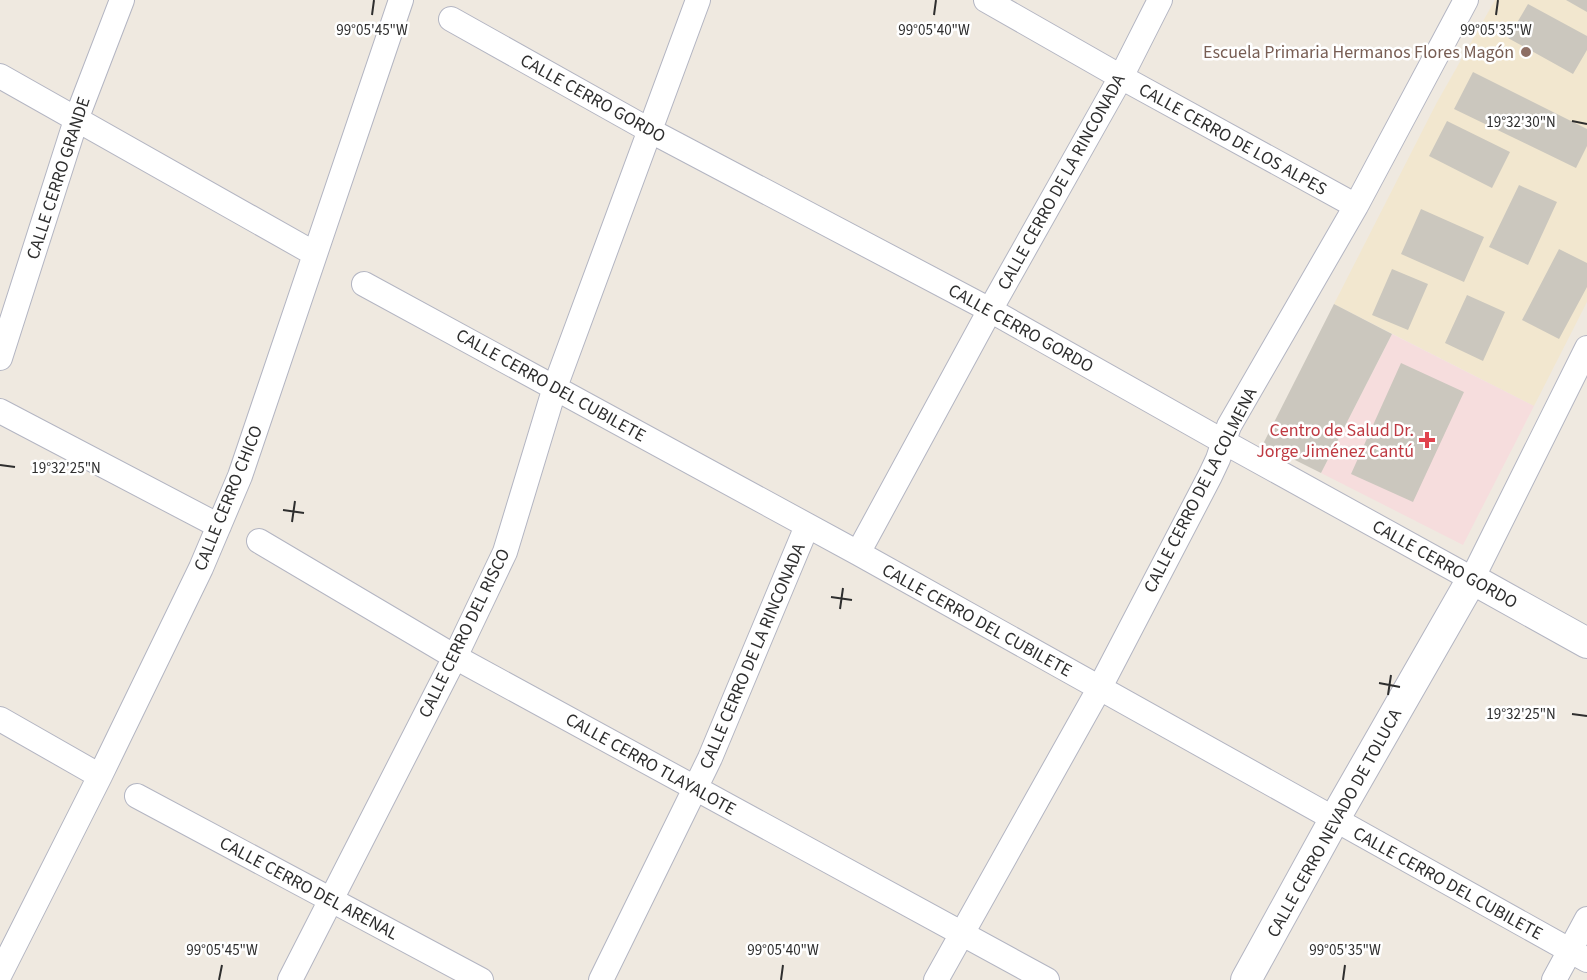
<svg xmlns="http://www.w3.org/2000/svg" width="1587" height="980" viewBox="0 0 1587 980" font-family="'Source Sans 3',sans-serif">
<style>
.education{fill:#f2e7cf}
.medical{fill:#f6dddd}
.building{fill:#cbc7be}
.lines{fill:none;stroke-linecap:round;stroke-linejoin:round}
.minor-casing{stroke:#b3b5c2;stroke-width:26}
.tertiary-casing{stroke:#b3b5c2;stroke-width:32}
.minor{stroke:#fff;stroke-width:24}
.tertiary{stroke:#fff;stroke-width:30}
.ticks{fill:none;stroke:#2e2e2e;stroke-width:2}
.education-dot{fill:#8d6e63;stroke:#fff;stroke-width:2}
.health-dot{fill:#e0444e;stroke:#fff;stroke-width:2}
.labels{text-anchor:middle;stroke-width:5;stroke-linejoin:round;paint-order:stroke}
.education-label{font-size:18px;fill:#785e54;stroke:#fff;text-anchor:end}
.street-label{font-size:18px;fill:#2e2e2e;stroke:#fff}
.health-label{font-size:18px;fill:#be3a42;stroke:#fff;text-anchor:end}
.ticks-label{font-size:15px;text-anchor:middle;fill:#2e2e2e;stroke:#fff;stroke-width:5;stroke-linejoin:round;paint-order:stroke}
</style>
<rect width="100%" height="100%" fill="#efe9e0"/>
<!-- education -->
<path class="education" d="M 1495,0 L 1587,0 L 1587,302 L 1534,406 L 1334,304 L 1436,104 Z"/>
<!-- medical -->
<path class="medical" d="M 1392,334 L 1534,406 L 1463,545 L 1321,473 Z"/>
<!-- building -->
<path class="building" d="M 1566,0 L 1587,0 L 1587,12 Z
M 1528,4 L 1587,36 L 1587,50 L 1573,74 L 1508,38 Z
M 1473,72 L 1587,129 L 1587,146 L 1576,168 L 1454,109 Z
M 1447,121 L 1510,152 L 1492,188 L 1429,156 Z
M 1519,185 L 1557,202 L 1528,265 L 1489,247 Z
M 1421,209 L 1484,237 L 1464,282 L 1401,254 Z
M 1559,249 L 1587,263 L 1587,287 L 1559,339 L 1522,320 Z
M 1392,269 L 1428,284 L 1408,330 L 1372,315 Z
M 1467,295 L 1505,312 L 1483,361 L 1445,343 Z
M 1334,304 L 1392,334 L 1321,473 L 1263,444 Z
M 1401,363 L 1464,392 L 1413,502 L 1351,474 Z"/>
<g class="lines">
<defs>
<path id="minor" d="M 986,0 L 1121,77 L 1356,206
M 451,19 L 649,130 L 990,310 L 1224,442 L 1472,579 L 1587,348
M 0,76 L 315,254
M 364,284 L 858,553 L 1587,960
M 0,358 L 77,117 L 122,0
M 0,411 L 219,526
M 259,541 L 455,657 L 1047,980
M 858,553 L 990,310 L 1121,77 L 1160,0
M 0,719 L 100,776
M 137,796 L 481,980
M 0,974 L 100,776 L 201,568 L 240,476 L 401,0
M 290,980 L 455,657 L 505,552 L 555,387 L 698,0
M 601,980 L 710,758 L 807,526
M 936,980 L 1099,689 L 1210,476 L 1218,459 L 1229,426 L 1356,206 L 1466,0
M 1554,980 L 1587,919"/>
<path id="tertiary" d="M 1246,980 L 1334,820 L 1472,579 L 1587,643"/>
</defs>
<!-- minor casing -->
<use href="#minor" class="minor-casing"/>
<!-- tertiary casing -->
<use href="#tertiary" class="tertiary-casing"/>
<!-- minor -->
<use href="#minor" class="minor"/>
<!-- tertiary -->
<use href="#tertiary" class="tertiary"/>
</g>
<!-- ticks -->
<path class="ticks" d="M 372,15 L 374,0M 934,15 L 936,0M 1496,15 L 1498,0M 1572,121 L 1587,124M 0,465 L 15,467M 283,510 L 304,513M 292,522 L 295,501M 831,597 L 852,600M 840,609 L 843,588M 1379,683 L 1400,687M 1388,695 L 1391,675M 1572,714 L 1587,716M 219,980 L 222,965M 781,980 L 783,965M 1343,980 L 1345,965"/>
<!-- markers -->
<circle class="education-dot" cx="1526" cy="52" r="6"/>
<path class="health-dot" d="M1424 431h6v6h6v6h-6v6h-6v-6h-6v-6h6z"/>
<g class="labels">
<!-- education labels -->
<g class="education-label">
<text x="1514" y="58">Escuela Primaria Hermanos Flores Magón</text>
</g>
<!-- street labels -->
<g class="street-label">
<text transform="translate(593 98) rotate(29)" y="6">CALLE CERRO GORDO</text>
<text transform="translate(1233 139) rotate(29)" y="6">CALLE CERRO DE LOS ALPES</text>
<text transform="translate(58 178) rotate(-72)" y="6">CALLE CERRO GRANDE</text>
<text transform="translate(1061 182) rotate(-61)" y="6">CALLE CERRO DE LA RINCONADA</text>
<text transform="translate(1021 328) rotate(29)" y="6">CALLE CERRO GORDO</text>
<text transform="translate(551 385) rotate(29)" y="6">CALLE CERRO DEL CUBILETE</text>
<text transform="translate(1200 490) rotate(-63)" y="6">CALLE CERRO DE LA COLMENA</text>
<text transform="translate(228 498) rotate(-68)" y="6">CALLE CERRO CHICO</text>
<text transform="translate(1445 564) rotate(29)" y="6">CALLE CERRO GORDO</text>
<text transform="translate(977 620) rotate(29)" y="6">CALLE CERRO DEL CUBILETE</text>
<text transform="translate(464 633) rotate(-64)" y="6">CALLE CERRO DEL RISCO</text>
<text transform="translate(752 656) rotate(-67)" y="6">CALLE CERRO DE LA RINCONADA</text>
<text transform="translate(651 764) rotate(29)" y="6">CALLE CERRO TLAYALOTE</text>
<text transform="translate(1334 823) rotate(-61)" y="6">CALLE CERRO NEVADO DE TOLUCA</text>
<text transform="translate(1448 883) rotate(29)" y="6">CALLE CERRO DEL CUBILETE</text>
<text transform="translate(309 888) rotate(28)" y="6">CALLE CERRO DEL ARENAL</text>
</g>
<!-- health labels -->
<g class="health-label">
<text x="1414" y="436">Centro de Salud Dr.<tspan x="1414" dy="21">Jorge Jiménez Cantú</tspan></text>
</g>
</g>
<g class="ticks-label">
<text x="372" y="35">99°05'45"W</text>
<text x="934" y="35">99°05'40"W</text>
<text x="1496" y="35">99°05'35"W</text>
<text x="1521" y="127">19°32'30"N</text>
<text x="66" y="473">19°32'25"N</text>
<text x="1521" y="719">19°32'25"N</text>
<text x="222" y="955">99°05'45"W</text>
<text x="783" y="955">99°05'40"W</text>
<text x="1345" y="955">99°05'35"W</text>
</g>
</svg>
